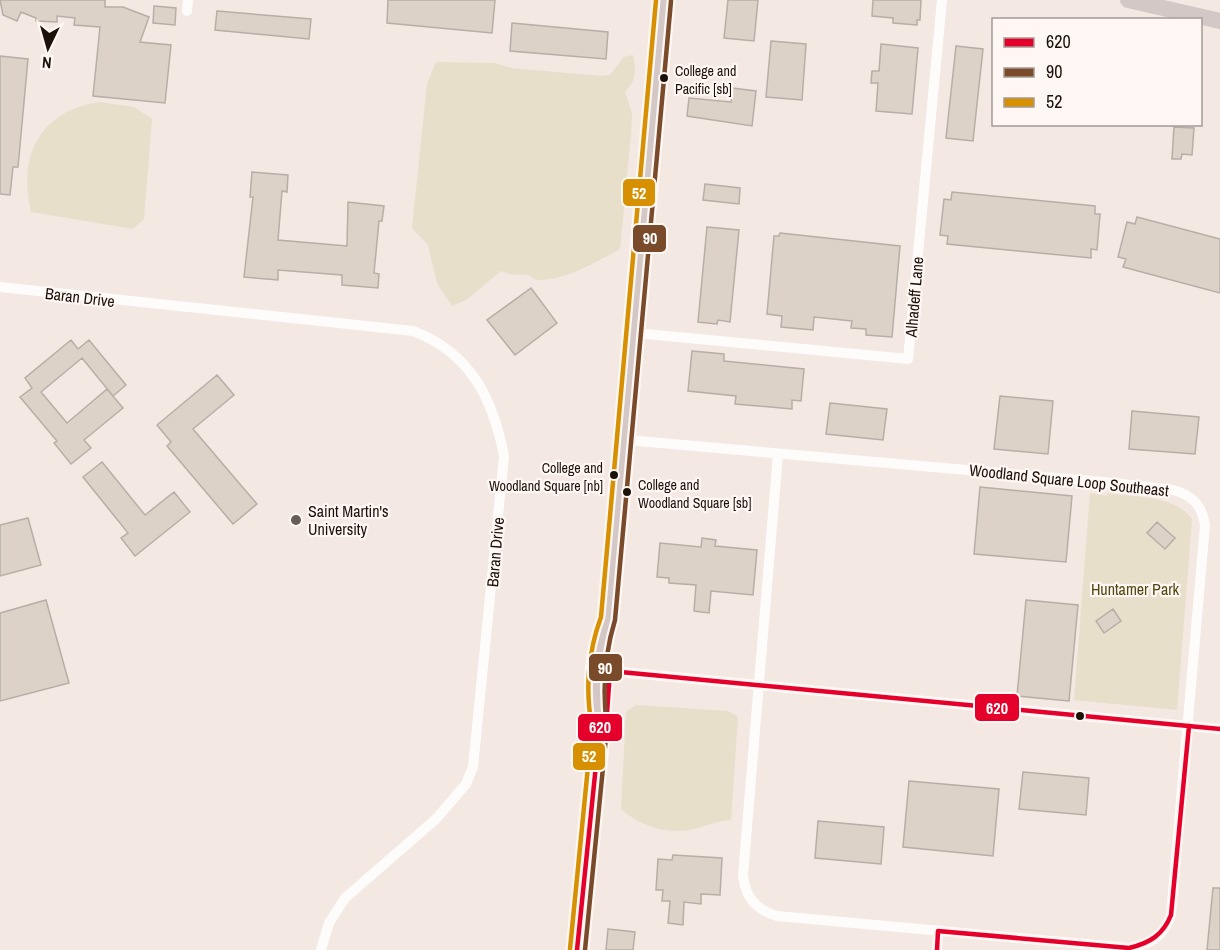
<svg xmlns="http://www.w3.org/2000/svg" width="1220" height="950" viewBox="0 0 1220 950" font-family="'Archivo Narrow',sans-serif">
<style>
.green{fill:#e7dfca}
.building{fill:#dcd2c8;stroke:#b7aea7;stroke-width:1.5}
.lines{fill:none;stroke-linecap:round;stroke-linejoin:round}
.minor{stroke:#fdfcfb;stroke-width:10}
.primary{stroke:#d4c8c6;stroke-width:16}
.bus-1-casing{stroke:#fef7f3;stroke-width:9}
.bus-2-casing{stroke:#fef7f3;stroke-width:9}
.bus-3-casing{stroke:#fef7f3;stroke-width:9}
.bus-1{stroke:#e4002b;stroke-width:4.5}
.bus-2{stroke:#7a4b2a;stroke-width:4.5}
.bus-3{stroke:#d69002;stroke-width:4.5}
.bus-dot{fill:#1d120a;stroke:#fef7f3;stroke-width:2}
.poi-dot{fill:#685d56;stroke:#fef7f3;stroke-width:2}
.labels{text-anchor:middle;stroke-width:4.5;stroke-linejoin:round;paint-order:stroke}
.bus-label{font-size:14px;fill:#1d120a;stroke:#fef7f3;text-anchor:start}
.street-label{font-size:16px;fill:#1d120a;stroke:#fef7f3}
.poi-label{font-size:16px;fill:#1d120a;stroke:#fef7f3;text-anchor:start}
.park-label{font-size:16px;fill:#534811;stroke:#fef7f3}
.line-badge{stroke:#fef7f3;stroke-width:2}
.badge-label{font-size:16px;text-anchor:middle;font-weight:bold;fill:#fff}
</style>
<rect width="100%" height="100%" fill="#f3e8e2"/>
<!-- green -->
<path class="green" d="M 633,55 C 636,71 637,79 625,92 L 632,113 L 631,134 L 620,249 C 596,262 568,279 540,280 C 534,281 532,276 527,275 C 516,274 513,276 501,271 L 466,300 L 452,306 L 437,283 L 428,245 L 412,228 L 427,84 L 436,62 L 495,63 L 511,68 L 600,76 L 610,75 L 624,57 Z
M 99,102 L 134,107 L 152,119 L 144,219 L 133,229 L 31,212 C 18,155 39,112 99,102 Z
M 1090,493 L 1107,496 L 1108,493 C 1133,497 1177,496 1192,519 L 1177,710 L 1074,700 Z
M 636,705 L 728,711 L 738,717 L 731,820 C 717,821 708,825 695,829 C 669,835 641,827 621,809 L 626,712 Z"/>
<!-- building -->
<path class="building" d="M 0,0 L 105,0 L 105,7 L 123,7 L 149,17 L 140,42 L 171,45 L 165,103 L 93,96 L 100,27 L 74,25 L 75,18 L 57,16 L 57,22 L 36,21 L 36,18 L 21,12 L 17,21 L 3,15 Z
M 388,0 L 495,0 L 492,33 L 387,23 Z
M 728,0 L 758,0 L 754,41 L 724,38 Z
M 873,0 L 921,0 L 920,20 L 917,20 L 917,25 L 893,23 L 893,18 L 872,16 Z
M 154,6 L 176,8 L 175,25 L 153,23 Z
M 217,11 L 311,19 L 309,39 L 215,30 Z
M 512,23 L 608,32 L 606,59 L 510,51 Z
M 771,41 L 806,44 L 802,100 L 766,97 Z
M 881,44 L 918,48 L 912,114 L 876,111 L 878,83 L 871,83 L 872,71 L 879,71 Z
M 956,46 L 983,49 L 973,141 L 946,138 Z
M 0,56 L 28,59 L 18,167 L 13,167 L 10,195 L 0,194 Z
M 732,88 L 756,91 L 752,126 L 687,116 L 689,98 L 731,102 Z
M 1174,127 L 1194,128 L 1192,155 L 1182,154 L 1181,159 L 1172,159 Z
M 252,172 L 288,175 L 287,192 L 282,191 L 278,240 L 347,246 L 348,202 L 384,206 L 382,221 L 379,221 L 374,273 L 379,274 L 378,288 L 342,285 L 342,275 L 278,270 L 278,280 L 244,277 L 253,197 L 250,197 Z
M 705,184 L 740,188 L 739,204 L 703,200 Z
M 952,192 L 1095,206 L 1095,214 L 1100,214 L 1097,250 L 1091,249 L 1091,258 L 947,244 L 948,236 L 940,235 L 944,199 L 951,200 Z
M 1137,217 L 1220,239 L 1220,293 L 1123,267 L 1126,259 L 1118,257 L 1127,222 L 1135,224 Z
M 707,227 L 739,230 L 730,322 L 718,320 L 717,324 L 698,322 Z
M 780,233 L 900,246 L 892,337 L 866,335 L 866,329 L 851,328 L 852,321 L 814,317 L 813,330 L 781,327 L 782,316 L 767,314 L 774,236 L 779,236 Z
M 531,288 L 557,323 L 515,355 L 487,320 Z
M 71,340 L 78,349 L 89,340 L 126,385 L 113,396 L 82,358 L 41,392 L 67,423 L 107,389 L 123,408 L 84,440 L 91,448 L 71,464 L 54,443 L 57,441 L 20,397 L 32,388 L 25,378 Z
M 692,351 L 724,354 L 724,361 L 804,369 L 801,401 L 792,400 L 792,409 L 735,404 L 736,396 L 688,391 Z
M 217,375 L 234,395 L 193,429 L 257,504 L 233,524 L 167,446 L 171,442 L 157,425 Z
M 1000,396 L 1053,401 L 1048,454 L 994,449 Z
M 830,403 L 887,409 L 883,440 L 826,434 Z
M 1132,411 L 1199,417 L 1195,454 L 1129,449 Z
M 102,462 L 145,515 L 174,492 L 190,512 L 135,556 L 121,538 L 128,533 L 83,477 Z
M 980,487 L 1072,496 L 1066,562 L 974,554 Z
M 28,518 L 41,565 L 0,576 L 0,525 Z
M 1157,522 L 1175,538 L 1165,549 L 1147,533 Z
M 702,538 L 716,540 L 715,546 L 757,550 L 753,595 L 711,591 L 709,613 L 694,611 L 696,585 L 669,583 L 669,578 L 657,577 L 660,543 L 701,547 Z
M 46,600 L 69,683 L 0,701 L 0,613 Z
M 1026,600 L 1078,605 L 1069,701 L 1017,696 Z
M 1113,609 L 1121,621 L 1104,633 L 1096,621 Z
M 1023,772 L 1089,778 L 1086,815 L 1019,809 Z
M 909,781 L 999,789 L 993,856 L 903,847 Z
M 818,821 L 884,827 L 881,864 L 815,858 Z
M 673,855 L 722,858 L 720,895 L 701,894 L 701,904 L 684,902 L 683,925 L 668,923 L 670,901 L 662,901 L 663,890 L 656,890 L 658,859 L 672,860 Z
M 1213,888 L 1220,888 L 1220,950 L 1207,950 Z
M 608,929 L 635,932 L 633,950 L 606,950 Z"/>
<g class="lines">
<!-- minor -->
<path class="minor" d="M 187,11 L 188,0
M 0,287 L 413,331 C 471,353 493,399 504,456 L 473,767 L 466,784 L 436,819 L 345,898 L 329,923 L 321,950
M 636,333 L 908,359 L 942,0
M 627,440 L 1113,483 L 1173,490 C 1192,495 1202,505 1205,525 L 1171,915 C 1164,936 1151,944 1129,948 L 777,916 C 756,910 745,897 743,875 L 778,454
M 610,671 L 1220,729
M 937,950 L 938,931"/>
<!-- primary -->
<path class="primary" d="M 1128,0 L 1220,21
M 577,950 L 600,726 C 592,699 597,644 608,619 L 664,0"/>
<defs>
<path id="bus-1" d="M 577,950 L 600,726 L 607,713 L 610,671 L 1220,729
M 937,950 L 938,931 L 1129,948 C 1150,943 1163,935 1171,915 L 1189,726"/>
<path id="bus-2" d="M 585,950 L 607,727 C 602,689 604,656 615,620 L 671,1"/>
<path id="bus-3" d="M 570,949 L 592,726 C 585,691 588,652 601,617 L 656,0"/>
</defs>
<!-- bus-1 casing -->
<use href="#bus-1" class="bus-1-casing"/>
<!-- bus-2 casing -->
<use href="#bus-2" class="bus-2-casing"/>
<!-- bus-3 casing -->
<use href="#bus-3" class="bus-3-casing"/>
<!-- bus-1 -->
<use href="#bus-1" class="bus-1"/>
<!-- bus-2 -->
<use href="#bus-2" class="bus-2"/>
<!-- bus-3 -->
<use href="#bus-3" class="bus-3"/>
</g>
<!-- markers -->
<g class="bus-dot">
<circle cx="664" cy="78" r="5"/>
<circle cx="614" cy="475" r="5"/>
<circle cx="627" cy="492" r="5"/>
<circle cx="1080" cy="716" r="5"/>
</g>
<circle class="poi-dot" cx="296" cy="520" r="6"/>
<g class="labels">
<!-- bus labels -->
<g class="bus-label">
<text x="675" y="76">College and<tspan x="675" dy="18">Pacific [sb]</tspan></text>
<text x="603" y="473" text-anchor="end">College and<tspan x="603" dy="18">Woodland Square [nb]</tspan></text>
<text x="638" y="490">College and<tspan x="638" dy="18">Woodland Square [sb]</tspan></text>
</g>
<!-- street labels -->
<g class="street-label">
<text transform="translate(80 297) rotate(7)" y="6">Baran Drive</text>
<text transform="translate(914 297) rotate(-85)" y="6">Alhadeff Lane</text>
<text transform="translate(1069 480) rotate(6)" y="6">Woodland Square Loop Southeast</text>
<text transform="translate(495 552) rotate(-85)" y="6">Baran Drive</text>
</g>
<!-- poi labels -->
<g class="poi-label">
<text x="308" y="517">Saint Martin's<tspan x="308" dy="18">University</tspan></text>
</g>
<!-- park labels -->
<g class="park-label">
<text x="1135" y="595">Huntamer Park</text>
</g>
</g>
<g class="line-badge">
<rect x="622" y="178" width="34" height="29" rx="6" fill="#d69002"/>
<rect x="632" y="224" width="35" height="29" rx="6" fill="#7a4b2a"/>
<rect x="588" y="653" width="35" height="29" rx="6" fill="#7a4b2a"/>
<rect x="974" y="693" width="46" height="29" rx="6" fill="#e4002b"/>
<rect x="577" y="713" width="46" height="29" rx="6" fill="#e4002b"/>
<rect x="572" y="742" width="34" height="29" rx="6" fill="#d69002"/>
</g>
<g class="badge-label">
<text x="639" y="199">52</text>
<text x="650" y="244">90</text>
<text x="605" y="674">90</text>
<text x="997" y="714">620</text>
<text x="600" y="733">620</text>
<text x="589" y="762">52</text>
</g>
<!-- legend -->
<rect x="992" y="18" width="210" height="108" fill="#fef7f3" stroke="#a49b96" stroke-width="1.5"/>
<rect x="1004" y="38" width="30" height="9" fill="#e4002b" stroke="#a49b96" stroke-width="1.5"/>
<text x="1046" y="48" font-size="18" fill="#1d120a">620</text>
<rect x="1004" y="68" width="30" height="9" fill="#7a4b2a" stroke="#a49b96" stroke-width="1.5"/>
<text x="1046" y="78" font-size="18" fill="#1d120a">90</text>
<rect x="1004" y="98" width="30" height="9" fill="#d69002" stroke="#a49b96" stroke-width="1.5"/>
<text x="1046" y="108" font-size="18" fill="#1d120a">52</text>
<!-- north arrow -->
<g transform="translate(48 48) rotate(185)" stroke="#fef7f3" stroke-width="4.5" paint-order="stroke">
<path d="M0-4.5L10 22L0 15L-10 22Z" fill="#1d120a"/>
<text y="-9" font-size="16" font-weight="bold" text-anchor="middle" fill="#1d120a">N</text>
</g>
</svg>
